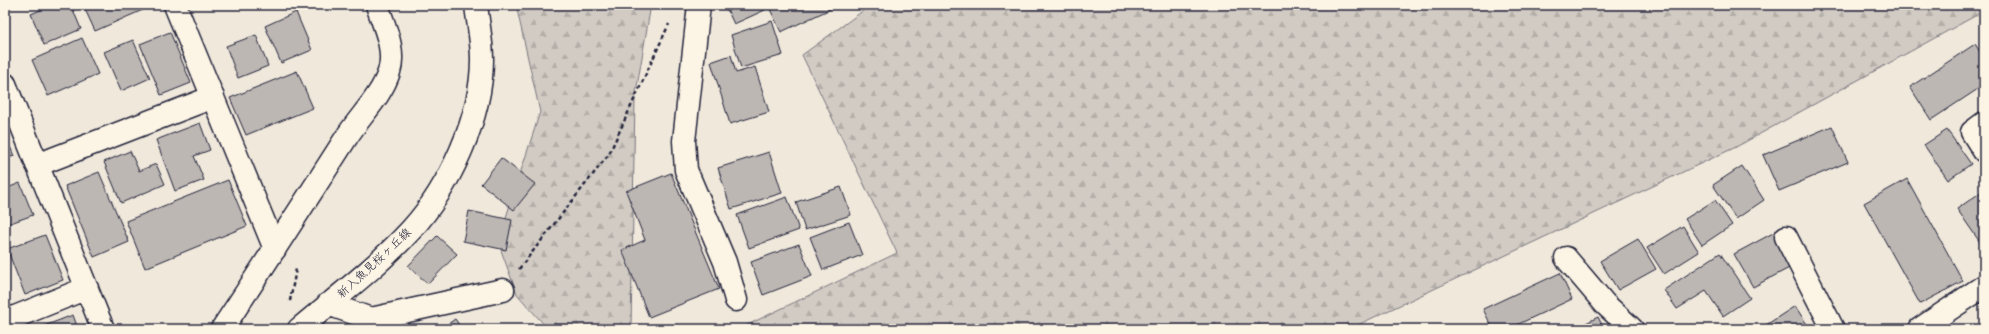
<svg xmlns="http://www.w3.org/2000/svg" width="1989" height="334" viewBox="0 0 1989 334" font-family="Sriracha,'Klee One',sans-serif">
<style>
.forest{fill:url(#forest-firs);stroke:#7a767f}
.building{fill:#bcb7b3;stroke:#22223b}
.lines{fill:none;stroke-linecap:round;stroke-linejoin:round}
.minor-casing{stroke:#22223b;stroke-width:25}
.path{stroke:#22223b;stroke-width:2.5;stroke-dasharray:4 3;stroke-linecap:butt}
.minor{stroke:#fcf5e5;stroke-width:22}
.labels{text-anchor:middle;stroke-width:4;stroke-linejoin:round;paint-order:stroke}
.street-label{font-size:12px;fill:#22223b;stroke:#fcf5e5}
</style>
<defs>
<pattern id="forest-firs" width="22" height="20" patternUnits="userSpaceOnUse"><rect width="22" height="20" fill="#d1cbc3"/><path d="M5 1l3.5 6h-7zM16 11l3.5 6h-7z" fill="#b3aea8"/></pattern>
</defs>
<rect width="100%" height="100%" fill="#efe8db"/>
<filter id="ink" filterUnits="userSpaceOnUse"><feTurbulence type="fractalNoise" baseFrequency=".025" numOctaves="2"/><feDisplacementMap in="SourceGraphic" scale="8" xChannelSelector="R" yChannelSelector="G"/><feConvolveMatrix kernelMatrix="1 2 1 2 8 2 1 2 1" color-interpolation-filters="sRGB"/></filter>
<g filter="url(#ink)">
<!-- forest -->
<path class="forest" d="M 516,5 L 651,5 L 635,98 L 631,328 L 634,329 L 548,329 L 517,294 L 498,242 L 540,112 Z
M 871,5 L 1984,5 L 1984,11 L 1736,147 L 1349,329 L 739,329 L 897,253 L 802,55 Z"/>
<!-- building -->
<path class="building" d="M 53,5 L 71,5 L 81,29 L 44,45 L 31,14 Z
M 83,5 L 154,5 L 95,31 Z
M 725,5 L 762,5 L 765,10 L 734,24 Z
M 768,5 L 839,5 L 781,32 Z
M 296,12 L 312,50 L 281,63 L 265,26 Z
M 772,21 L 783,55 L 741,68 L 731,35 Z
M 170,32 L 191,83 L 161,95 L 140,44 Z
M 256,35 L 268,66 L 238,78 L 226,46 Z
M 82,38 L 98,74 L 48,96 L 32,60 Z
M 133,40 L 150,78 L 121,91 L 104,52 Z
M 1975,44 L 1984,58 L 1984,85 L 1931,120 L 1910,87 Z
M 731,55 L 736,73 L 755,67 L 769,112 L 730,124 L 711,62 Z
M 297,71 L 313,108 L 246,135 L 230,98 Z
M 200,123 L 210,150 L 194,156 L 204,180 L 175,191 L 156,140 Z
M 1832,126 L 1848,162 L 1779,191 L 1763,155 Z
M 1947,130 L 1971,164 L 1948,180 L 1924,145 Z
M 5,135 L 14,156 L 5,159 Z
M 130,151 L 139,171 L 156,164 L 165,184 L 121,203 L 104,162 Z
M 769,152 L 782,193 L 731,209 L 718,168 Z
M 501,158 L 535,184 L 514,210 L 481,184 Z
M 1742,166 L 1764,200 L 1736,219 L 1713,185 Z
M 99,172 L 129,242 L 94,257 L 65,186 Z
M 671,173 L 719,289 L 649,317 L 622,250 L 645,240 L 626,191 Z
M 1907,179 L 1963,281 L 1920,304 L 1864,203 Z
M 228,180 L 247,226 L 145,268 L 126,221 Z
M 20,183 L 33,215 L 5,225 L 5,189 Z
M 841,187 L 851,215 L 805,230 L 796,202 Z
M 1984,190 L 1984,248 L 1957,209 Z
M 787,197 L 799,230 L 749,248 L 737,215 Z
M 1715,200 L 1732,225 L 1702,245 L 1685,219 Z
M 469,211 L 512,220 L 506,250 L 463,241 Z
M 849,222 L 862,255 L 823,270 L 810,237 Z
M 1683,226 L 1699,252 L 1664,274 L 1647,248 Z
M 1775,232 L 1793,266 L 1753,287 L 1734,254 Z
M 45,235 L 63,280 L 25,295 L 7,249 Z
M 437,236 L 457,254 L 428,284 L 408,266 Z
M 1638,239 L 1656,269 L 1618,290 L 1600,261 Z
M 799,244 L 812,276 L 763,295 L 751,262 Z
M 1720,253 L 1750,298 L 1723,316 L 1706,291 L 1677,309 L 1664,290 Z
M 1560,273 L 1572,299 L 1508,329 L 1493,329 L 1483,309 Z
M 1795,306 L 1810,329 L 1760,329 Z
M 73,315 L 78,329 L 36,329 Z
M 1598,317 L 1604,329 L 1574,329 Z
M 455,319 L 462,329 L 441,329 Z"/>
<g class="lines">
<defs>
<path id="minor" d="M 175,5 L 275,249
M 699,5 L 684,141 L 686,170 L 725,262 L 736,300
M 5,84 L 103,329
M 1984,123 L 1972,132 L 1984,151
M 37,165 L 213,97
M 1786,237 L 1833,329
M 1566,258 L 1605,304 L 1632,329
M 328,304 L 371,319 L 503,290
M 5,321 L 87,288
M 222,329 C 264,266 305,202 346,138 C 359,117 381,97 389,72 C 396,50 384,26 377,5
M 299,329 C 337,297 377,267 411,230 C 449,188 482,118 482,59 C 482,42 478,23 476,5
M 1920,329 L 1984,286"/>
</defs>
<!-- minor casing -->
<use href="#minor" class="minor-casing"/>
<!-- path -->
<path class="path" d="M 519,269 L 609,154 L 669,24
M 290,301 L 296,269"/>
<!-- minor -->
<use href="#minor" class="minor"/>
</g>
</g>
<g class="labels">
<!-- street labels -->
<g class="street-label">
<text transform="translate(374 263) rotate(-43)" y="4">新入魚見桜ヶ丘線</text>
</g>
</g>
<!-- margin -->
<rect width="1989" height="334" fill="none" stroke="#fcf5e5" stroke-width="20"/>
<rect x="10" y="10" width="1969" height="314" fill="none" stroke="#22223b" stroke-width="1.5" filter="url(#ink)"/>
</svg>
